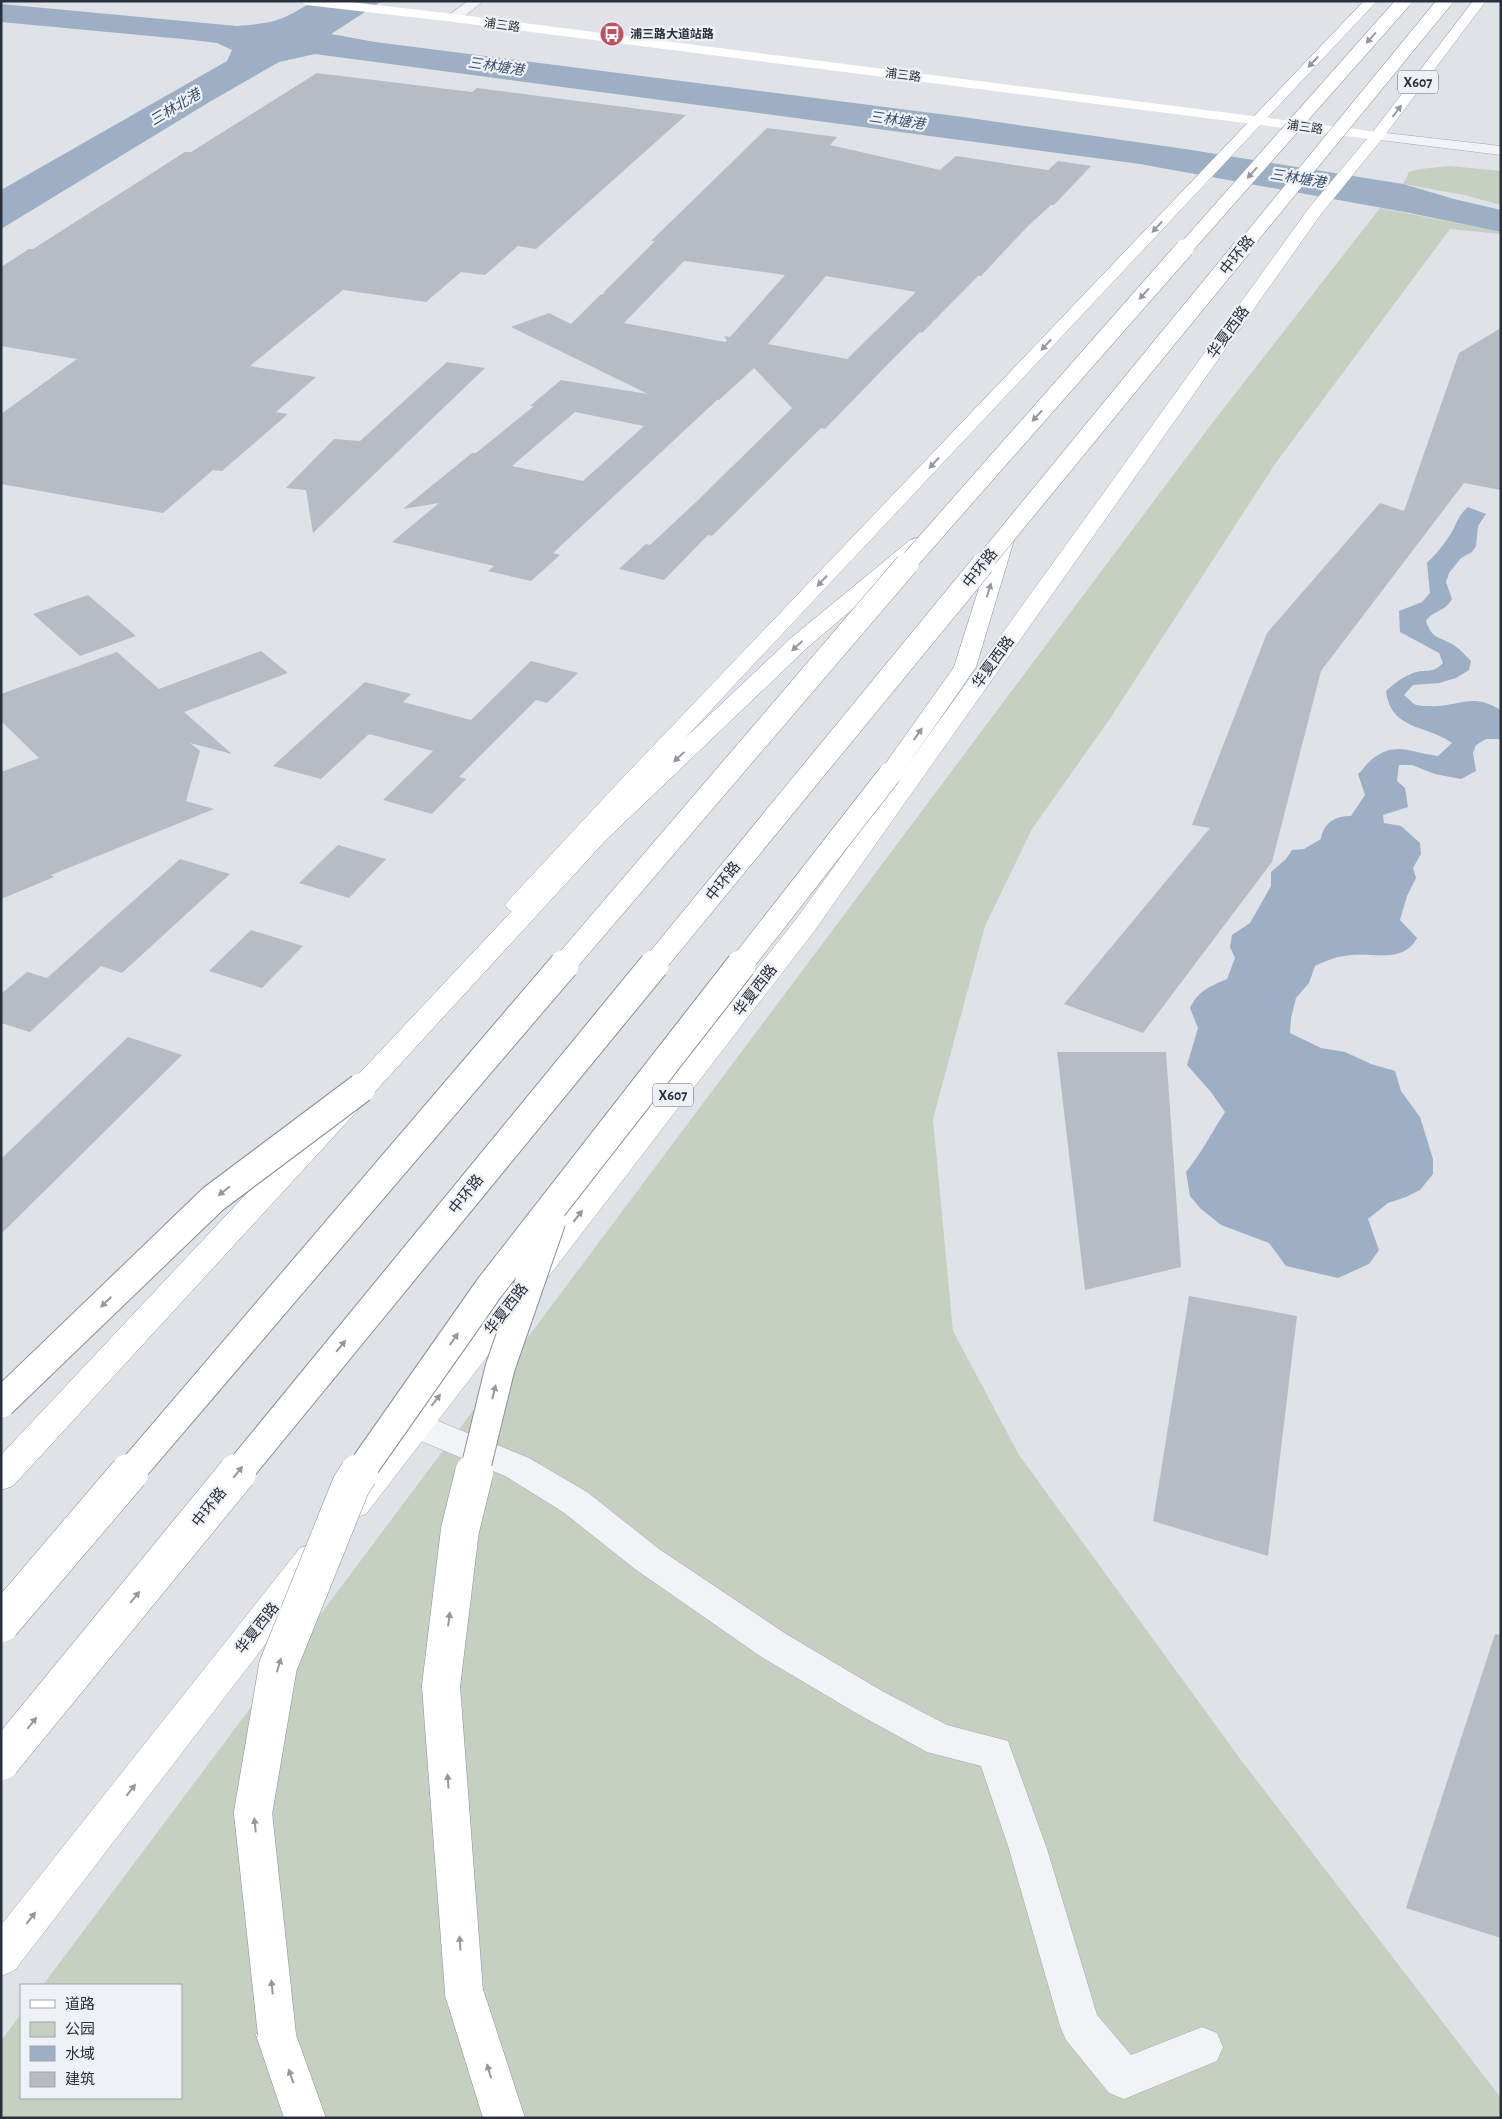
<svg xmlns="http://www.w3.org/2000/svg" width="1502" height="2119" viewBox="0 0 1502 2119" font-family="'Alegreya Sans','Noto Sans SC',sans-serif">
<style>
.green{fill:#c5d0c1}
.water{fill:#9dafc4}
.building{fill:#b7bbc3;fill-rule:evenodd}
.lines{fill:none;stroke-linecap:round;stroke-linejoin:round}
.minor-casing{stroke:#a5a9b1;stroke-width:1}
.tertiary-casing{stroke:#a5a9b1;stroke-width:1}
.primary-casing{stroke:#9fa6b1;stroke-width:1}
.trunk-casing{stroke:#88909c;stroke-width:1}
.minor{fill:#f1f3f6;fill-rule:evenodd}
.tertiary{fill:#f1f3f6;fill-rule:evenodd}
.secondary{fill:#fff;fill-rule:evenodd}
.primary{fill:#fff;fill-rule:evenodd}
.trunk{fill:#fff;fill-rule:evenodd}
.trunk-bridge-far4-casing{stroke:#88909c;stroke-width:15;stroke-linecap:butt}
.trunk-bridge-far3-casing{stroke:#88909c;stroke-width:19;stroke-linecap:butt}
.trunk-bridge-far2-casing{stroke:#88909c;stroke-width:24;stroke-linecap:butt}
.trunk-bridge-far1-casing{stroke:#88909c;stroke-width:31;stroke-linecap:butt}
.trunk-bridge-casing{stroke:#88909c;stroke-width:39;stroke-linecap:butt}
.trunk-bridge-far4{stroke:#fff;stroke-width:14}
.trunk-bridge-far3{stroke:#fff;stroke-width:18}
.trunk-bridge-far2{stroke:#fff;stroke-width:23}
.trunk-bridge-far1{stroke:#fff;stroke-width:29}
.trunk-bridge{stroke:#fff;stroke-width:38}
.oneway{fill:#94989e}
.labels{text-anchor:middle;stroke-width:4.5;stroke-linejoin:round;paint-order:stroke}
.far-street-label{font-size:12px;fill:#29303d;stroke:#eef1f5}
.far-poi-label{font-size:12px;font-weight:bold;fill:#29303d;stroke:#eef1f5;text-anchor:start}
.far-water-label{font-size:14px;font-style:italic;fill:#374e6d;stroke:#eef1f5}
.shield{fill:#eef1f5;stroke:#646a74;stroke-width:1}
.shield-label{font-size:14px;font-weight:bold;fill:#29303d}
.street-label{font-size:15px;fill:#29303d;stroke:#eef1f5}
</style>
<rect width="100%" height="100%" fill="#dfe2e7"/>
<!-- green -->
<path class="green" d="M 1450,166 L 1501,171 L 1501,205 L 1464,195 L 1403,184 L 1409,172 L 1420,169 Z
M 1380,208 L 1501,232 L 1501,234 L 1450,229 L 1275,464 L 1109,720 L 1032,829 L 985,926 L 933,1119 L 953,1331 L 1019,1455 L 1241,1760 L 1501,2098 L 1501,2118 L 1,2118 L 1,2041 L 21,2014 L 21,2098 L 181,2098 L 181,1985 L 43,1985 L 1213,422 Z"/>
<!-- water -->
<path class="water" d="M 313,1 L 382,1 L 331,34 L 375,42 L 963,117 L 1185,149 L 1403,184 L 1454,199 L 1501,210 L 1501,232 L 1410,213 L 1140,164 L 315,54 L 279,62 L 211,101 L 1,229 L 1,190 L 227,61 L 232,50 L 217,43 L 193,40 L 1,22 L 1,4 L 237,26 C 274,23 282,21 313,1 Z
M 1468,507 L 1486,514 L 1478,526 L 1476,546 L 1472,552 L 1461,558 L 1449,573 L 1446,582 L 1452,599 C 1445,612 1433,610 1426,621 C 1432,639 1438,636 1452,644 C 1459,648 1465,655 1471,661 L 1469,670 L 1456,678 L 1439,683 L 1413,685 L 1404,695 C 1407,697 1412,703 1416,705 C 1419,706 1425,706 1428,706 C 1458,708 1470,691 1501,710 L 1501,739 L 1486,739 L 1476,745 L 1473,753 L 1476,771 L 1461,779 L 1435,774 L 1412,765 L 1399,765 L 1397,781 L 1405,788 L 1408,807 L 1383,815 L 1384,823 L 1401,826 L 1420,843 L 1421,854 L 1413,868 L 1416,878 L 1407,896 L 1400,920 L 1417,938 C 1404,963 1375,953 1352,955 C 1338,956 1327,960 1315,966 L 1309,983 L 1296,998 L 1291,1018 L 1290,1033 L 1321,1048 L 1345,1052 L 1371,1064 L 1395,1071 L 1401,1091 L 1420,1117 L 1433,1159 L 1433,1174 L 1420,1190 L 1406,1197 L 1388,1203 L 1368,1219 L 1379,1250 L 1369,1264 L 1338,1278 L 1286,1266 L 1269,1243 L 1221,1225 L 1201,1209 L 1190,1196 L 1186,1172 C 1201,1154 1212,1132 1225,1112 L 1211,1092 L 1187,1065 L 1198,1028 L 1190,1008 C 1199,990 1209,987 1227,979 L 1235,958 L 1230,947 L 1232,935 L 1250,923 L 1271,886 L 1271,872 L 1286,859 L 1292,850 L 1304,849 L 1321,839 C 1323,823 1335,816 1351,816 L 1365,795 L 1358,774 C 1363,770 1366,764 1371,760 C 1397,740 1409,753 1438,756 L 1452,743 C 1426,724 1391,731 1386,691 C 1394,683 1403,677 1413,673 C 1426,668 1431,675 1443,663 L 1439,653 L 1400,632 L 1399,611 L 1422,602 L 1430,593 L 1427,563 C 1435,555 1442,547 1448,538 C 1457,526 1455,519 1468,507 Z"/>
<!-- building -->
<path class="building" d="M 317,73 L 472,92 L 477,88 L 686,115 L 536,249 L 518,246 L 485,275 L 461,272 L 426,302 L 343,290 L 250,366 L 316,377 L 276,412 L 288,414 L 222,471 L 213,470 L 163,513 L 1,484 L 1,414 L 77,359 L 1,346 L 1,267 L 29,249 L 33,249 L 185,152 L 191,152 Z
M 767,128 L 837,137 L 830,145 L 940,170 L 956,156 L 1048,170 L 1058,161 L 1091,166 L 1054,205 L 1051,205 L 1027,227 L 981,276 L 978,276 L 922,333 L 920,332 L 889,363 L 825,429 L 821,428 L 712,536 L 708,535 L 664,580 L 619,569 L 646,544 L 650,545 L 695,503 L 792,408 L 754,368 L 719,400 L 717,400 L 553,553 L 560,555 L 531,581 L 488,571 L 494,566 L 392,542 L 439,503 L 403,509 L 472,453 L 476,453 L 534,406 L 530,406 L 561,380 L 648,394 L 511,327 L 549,313 L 571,324 L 600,295 L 606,293 L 603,293 L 655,241 L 651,241 ZM 684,261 L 785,275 L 730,337 L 724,336 L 727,340 L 725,342 L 624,323 ZM 826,276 L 916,292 L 847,359 L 768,344 ZM 575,412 L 644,426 L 583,481 L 512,466 Z
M 1501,328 L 1501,490 L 1464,483 L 1321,671 L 1272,862 L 1143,1033 L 1064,1004 L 1210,828 L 1192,825 L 1267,633 L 1380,503 L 1404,511 L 1459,353 Z
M 447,362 L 485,368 L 313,533 L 306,490 L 286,488 L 334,439 L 360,441 Z
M 88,595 L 136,636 L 80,656 L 33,614 Z
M 261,651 L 288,673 L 184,712 L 232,754 L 190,743 L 200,751 L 186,801 L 214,809 L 51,875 L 54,877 L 1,899 L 1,772 L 39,758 L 1,721 L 1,694 L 117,652 L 159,689 Z
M 531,661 L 578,673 L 547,703 L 536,700 L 459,777 L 466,779 L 432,814 L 383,800 L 433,751 L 369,734 L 321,779 L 273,766 L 365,682 L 411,694 L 403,702 L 471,720 Z
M 338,845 L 386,859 L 349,898 L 299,883 Z
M 180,859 L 230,874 L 122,973 L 101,966 L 30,1032 L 1,1023 L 1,994 L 27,972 L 47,978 Z
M 251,930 L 303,946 L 262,988 L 209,971 Z
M 128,1037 L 182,1055 L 1,1234 L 1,1159 Z
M 1057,1052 L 1166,1052 L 1181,1267 L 1085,1290 Z
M 1189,1296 L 1297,1316 L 1268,1556 L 1153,1521 Z
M 1495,1634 L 1501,1635 L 1501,1938 L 1406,1908 Z"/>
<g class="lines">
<defs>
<path id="minor" d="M 468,1 L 483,1 L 459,21 L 449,21 L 447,18 L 449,15 Z
M 416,1412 L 529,1458 L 587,1492 L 659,1549 L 786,1634 L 882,1691 L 947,1725 L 1008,1741 L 1047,1849 L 1097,2015 L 1131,2055 L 1202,2027 L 1217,2033 L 1223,2047 L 1217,2061 L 1124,2099 L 1109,2093 L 1066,2040 L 1060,2026 L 1009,1849 L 981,1766 L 927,1752 L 856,1713 L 760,1656 L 635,1569 L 563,1512 L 505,1476 L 404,1434 L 400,1425 L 404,1416 Z"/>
<path id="tertiary" d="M 1377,132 L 1501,146 L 1501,155 L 1372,139 L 1370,136 L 1372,133 Z"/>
<path id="primary" d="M 1364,1 L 1377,1 L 737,682 L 527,910 L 518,913 L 509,910 L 505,905 L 509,900 L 615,786 Z
M 1473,1 L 1486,1 L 1382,139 L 1321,214 L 815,930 L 366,1514 L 354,1518 L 342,1514 L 337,1504 L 342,1494 L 797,918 L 1309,208 L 1372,133 Z
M 312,1544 L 324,1548 L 329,1558 L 324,1568 L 15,1970 L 1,1976 L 1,1925 L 300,1548 Z"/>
<path id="trunk" d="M 1005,531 L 1012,533 L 1015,537 L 976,667 L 898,779 L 890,781 L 882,779 L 878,774 L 954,667 L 995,537 L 998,533 Z
M 917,538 L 924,540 L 927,544 L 924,548 L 808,647 L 605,841 L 13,1486 L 1,1490 L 1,1455 L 587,831 L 792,637 L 910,540 Z
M 464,1973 L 478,1978 L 484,1992 L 525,2118 L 483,2118 L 444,1992 L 450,1978 Z
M 277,2015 L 291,2021 L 326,2118 L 284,2118 L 256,2035 L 263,2021 Z"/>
</defs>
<!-- minor casing -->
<use href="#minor" class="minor-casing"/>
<!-- tertiary casing -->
<use href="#tertiary" class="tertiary-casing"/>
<!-- primary casing -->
<use href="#primary" class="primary-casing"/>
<!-- trunk casing -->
<use href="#trunk" class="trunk-casing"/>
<!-- minor -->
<use href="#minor" class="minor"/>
<!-- tertiary -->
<use href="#tertiary" class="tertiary"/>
<!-- secondary -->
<path class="secondary" d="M 300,1 L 342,1 L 454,14 L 1377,132 L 1382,133 L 1384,136 L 1382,139 L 1377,140 L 454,22 L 306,5 Z"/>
<!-- primary -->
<use href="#primary" class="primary"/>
<!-- trunk -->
<use href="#trunk" class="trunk"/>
<defs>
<path id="trunk-bridge-far4" d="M 1184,250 L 1404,1
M 1241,250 L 1445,1"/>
<path id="trunk-bridge-far3" d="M 906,565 L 1185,248
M 982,565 L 1242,248"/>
<path id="trunk-bridge-far2" d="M 563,966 L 907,564
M 653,966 L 983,564
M 740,966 L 890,774"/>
<path id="trunk-bridge-far1" d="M 1,1403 L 213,1199 L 361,1088
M 128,1475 L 564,965
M 236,1475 L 654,965
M 358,1475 L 490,1287 L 741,965
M 474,1475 L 500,1368 L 551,1221"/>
<path id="trunk-bridge" d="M 1,1623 L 129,1473
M 1,1761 L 237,1473
M 464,1992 L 441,1686 L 460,1530 L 474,1473
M 277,2035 L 253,1813 L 278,1666 L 351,1485 L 359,1473"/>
</defs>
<!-- trunk-bridge-far4 casing -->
<use href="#trunk-bridge-far4" class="trunk-bridge-far4-casing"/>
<!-- trunk-bridge-far3 casing -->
<use href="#trunk-bridge-far3" class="trunk-bridge-far3-casing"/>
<!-- trunk-bridge-far2 casing -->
<use href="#trunk-bridge-far2" class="trunk-bridge-far2-casing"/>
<!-- trunk-bridge-far1 casing -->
<use href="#trunk-bridge-far1" class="trunk-bridge-far1-casing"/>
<!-- trunk-bridge casing -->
<use href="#trunk-bridge" class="trunk-bridge-casing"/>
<!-- trunk-bridge-far4 -->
<use href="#trunk-bridge-far4" class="trunk-bridge-far4"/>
<!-- trunk-bridge-far3 -->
<use href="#trunk-bridge-far3" class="trunk-bridge-far3"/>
<!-- trunk-bridge-far2 -->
<use href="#trunk-bridge-far2" class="trunk-bridge-far2"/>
<!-- trunk-bridge-far1 -->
<use href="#trunk-bridge-far1" class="trunk-bridge-far1"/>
<!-- trunk-bridge -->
<use href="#trunk-bridge" class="trunk-bridge"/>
</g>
<!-- one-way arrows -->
<defs><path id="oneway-solid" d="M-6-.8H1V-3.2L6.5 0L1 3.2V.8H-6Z" transform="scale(1.25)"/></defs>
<g class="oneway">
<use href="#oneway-solid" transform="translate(1371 38) rotate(132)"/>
<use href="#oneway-solid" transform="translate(1313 62) rotate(133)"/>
<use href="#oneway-solid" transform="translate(1397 111) rotate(-53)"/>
<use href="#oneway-solid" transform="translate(1252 173) rotate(132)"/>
<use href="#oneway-solid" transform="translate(1157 227) rotate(133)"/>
<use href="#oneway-solid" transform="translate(1144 294) rotate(132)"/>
<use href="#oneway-solid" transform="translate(1046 345) rotate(133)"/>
<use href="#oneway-solid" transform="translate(1037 416) rotate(132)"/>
<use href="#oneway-solid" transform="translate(934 463) rotate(133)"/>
<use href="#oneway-solid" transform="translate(822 581) rotate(133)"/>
<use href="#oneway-solid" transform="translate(989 590) rotate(-73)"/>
<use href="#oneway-solid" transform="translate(797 646) rotate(137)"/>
<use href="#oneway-solid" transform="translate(918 734) rotate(-55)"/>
<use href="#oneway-solid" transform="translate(679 757) rotate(137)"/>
<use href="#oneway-solid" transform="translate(224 1191) rotate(143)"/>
<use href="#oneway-solid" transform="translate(578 1216) rotate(-52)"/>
<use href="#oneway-solid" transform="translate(106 1302) rotate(136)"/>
<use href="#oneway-solid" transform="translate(454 1339) rotate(-55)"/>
<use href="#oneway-solid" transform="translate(341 1346) rotate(-51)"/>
<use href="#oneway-solid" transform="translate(494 1392) rotate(-76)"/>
<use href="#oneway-solid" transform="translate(436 1400) rotate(-52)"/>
<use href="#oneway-solid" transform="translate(238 1472) rotate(-51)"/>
<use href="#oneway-solid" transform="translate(135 1597) rotate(-51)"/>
<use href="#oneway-solid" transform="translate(449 1619) rotate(-83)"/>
<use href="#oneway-solid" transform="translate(279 1665) rotate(-74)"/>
<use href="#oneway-solid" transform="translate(32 1723) rotate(-51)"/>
<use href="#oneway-solid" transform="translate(448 1781) rotate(-94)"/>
<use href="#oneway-solid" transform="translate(131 1790) rotate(-52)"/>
<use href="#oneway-solid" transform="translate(255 1825) rotate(-96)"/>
<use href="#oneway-solid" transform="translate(31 1918) rotate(-52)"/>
<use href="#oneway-solid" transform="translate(460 1943) rotate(-94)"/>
<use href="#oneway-solid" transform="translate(272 1987) rotate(-96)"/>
<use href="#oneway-solid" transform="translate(489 2071) rotate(-107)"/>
<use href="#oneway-solid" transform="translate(291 2076) rotate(-109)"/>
</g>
<!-- icons -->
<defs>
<symbol id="bus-disc" viewBox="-11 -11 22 22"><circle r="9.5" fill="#c14f5e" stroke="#eef1f5"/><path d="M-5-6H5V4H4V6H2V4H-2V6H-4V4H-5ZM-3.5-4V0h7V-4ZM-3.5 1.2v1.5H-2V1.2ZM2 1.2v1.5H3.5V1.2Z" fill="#fff"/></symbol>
</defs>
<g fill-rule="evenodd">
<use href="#bus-disc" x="598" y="20" width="28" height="28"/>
</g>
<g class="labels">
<!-- far-street labels -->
<g class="far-street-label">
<text transform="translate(502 25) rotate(8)" y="4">浦三路</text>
<text transform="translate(903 75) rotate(7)" y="4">浦三路</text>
<text transform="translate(1305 127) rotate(8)" y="4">浦三路</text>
</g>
<!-- far-poi labels -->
<g class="far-poi-label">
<text x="630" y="38">浦三路大道站路</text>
</g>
<!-- far-water labels -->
<g class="far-water-label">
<text transform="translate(496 66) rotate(8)" y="5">三林塘港</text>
<text transform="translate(175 107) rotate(-31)" y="5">三林北港</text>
<text transform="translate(897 120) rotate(8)" y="5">三林塘港</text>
<text transform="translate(1298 178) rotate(9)" y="5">三林塘港</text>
</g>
<!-- shield labels -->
<g class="shield">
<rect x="1398" y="70.5" width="40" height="23" rx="4"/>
<rect x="653" y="1083.5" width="40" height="23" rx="4"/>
</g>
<g class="shield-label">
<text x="1418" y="87">X607</text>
<text x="673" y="1100">X607</text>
</g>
<!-- street labels -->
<g class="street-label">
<text transform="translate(1237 255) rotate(-51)" y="5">中环路</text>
<text transform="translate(1228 332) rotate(-54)" y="5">华夏西路</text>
<text transform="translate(980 568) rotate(-51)" y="5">中环路</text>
<text transform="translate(993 662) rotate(-54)" y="5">华夏西路</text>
<text transform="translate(723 881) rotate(-51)" y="5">中环路</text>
<text transform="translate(755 990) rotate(-52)" y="5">华夏西路</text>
<text transform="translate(466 1194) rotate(-51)" y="5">中环路</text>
<text transform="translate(506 1309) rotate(-52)" y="5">华夏西路</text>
<text transform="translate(209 1507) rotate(-51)" y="5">中环路</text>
<text transform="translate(257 1628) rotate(-52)" y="5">华夏西路</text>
</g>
</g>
<!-- border -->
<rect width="1502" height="2119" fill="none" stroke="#29303d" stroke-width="5"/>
<!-- legend -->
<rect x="20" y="1984" width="162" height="115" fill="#eef1f5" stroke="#9fa4ab"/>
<rect x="30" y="2000" width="25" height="8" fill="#ffffff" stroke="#9fa4ab"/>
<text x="65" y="2009" font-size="15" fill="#29303d">道路</text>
<rect x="30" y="2022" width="25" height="15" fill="#c5d0c1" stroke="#9fa4ab"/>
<text x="65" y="2034" font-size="15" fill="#29303d">公园</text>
<rect x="30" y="2046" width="25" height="15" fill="#9dafc4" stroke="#9fa4ab"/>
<text x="65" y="2059" font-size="15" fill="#29303d">水域</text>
<rect x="30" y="2072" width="25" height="15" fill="#b7bbc3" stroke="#9fa4ab"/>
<text x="65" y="2084" font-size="15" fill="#29303d">建筑</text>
</svg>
